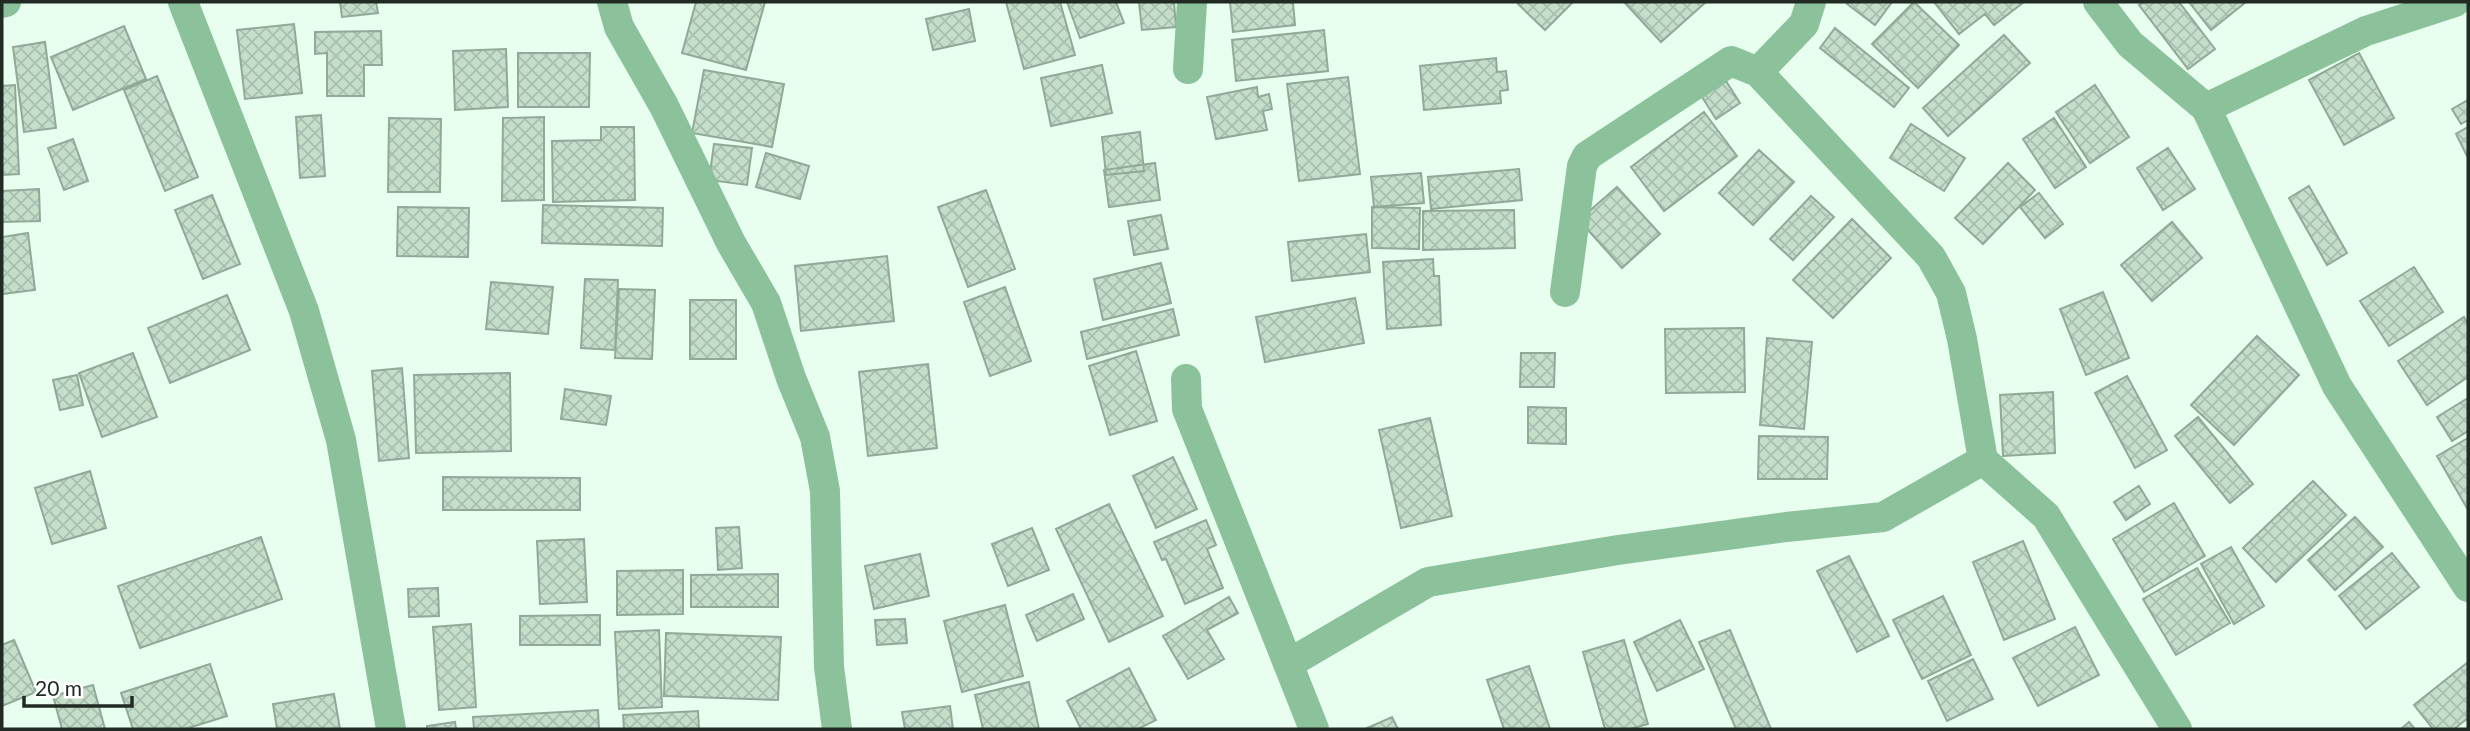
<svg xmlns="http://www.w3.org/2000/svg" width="2470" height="731" viewBox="0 0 2470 731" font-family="Lato,sans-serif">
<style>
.building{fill:url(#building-cross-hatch);stroke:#90aa97;stroke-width:2}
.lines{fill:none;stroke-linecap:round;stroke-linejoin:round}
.street{stroke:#8bc29b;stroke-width:30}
</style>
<defs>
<pattern id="building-cross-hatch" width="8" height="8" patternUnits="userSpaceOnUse" patternTransform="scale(1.75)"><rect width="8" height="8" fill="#c4deca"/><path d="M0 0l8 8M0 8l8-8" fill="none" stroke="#a8bfad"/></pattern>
</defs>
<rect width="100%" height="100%" fill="#e8feee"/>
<!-- building -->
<path class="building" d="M 340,2 L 376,2 L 378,13 L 342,17 Z
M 696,2 L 765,2 L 746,70 L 682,53 Z
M 1006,2 L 1060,2 L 1075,55 L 1024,69 Z
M 1067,2 L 1116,2 L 1124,23 L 1080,38 Z
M 1139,2 L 1174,2 L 1176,27 L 1142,30 Z
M 1230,2 L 1293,2 L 1295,25 L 1233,32 Z
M 1520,2 L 1573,2 L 1545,30 L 1518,4 Z
M 1624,2 L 1706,2 L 1661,42 Z
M 1849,2 L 1892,2 L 1875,25 L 1847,4 Z
M 1914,2 L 1959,45 L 1918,88 L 1872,44 Z
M 1934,2 L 2024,2 L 1994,25 L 1985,14 L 1959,34 Z
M 2144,2 L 2179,2 L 2215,49 L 2188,69 L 2139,5 Z
M 2189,2 L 2246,2 L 2211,30 Z
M 969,9 L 975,41 L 933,50 L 926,19 Z
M 294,24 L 302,93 L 245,99 L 237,30 Z
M 124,26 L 146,79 L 73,110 L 51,57 Z
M 1835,28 L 1909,88 L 1894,107 L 1820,48 Z
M 1324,30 L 1328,71 L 1236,81 L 1232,40 Z
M 381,31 L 382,65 L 364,65 L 364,96 L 327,96 L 327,53 L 315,54 L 315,32 Z
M 2004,35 L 2030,63 L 1948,136 L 1923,108 Z
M 45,42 L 56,128 L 24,132 L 13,47 Z
M 506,49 L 508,107 L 455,110 L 453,51 Z
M 518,53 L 590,53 L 589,107 L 518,107 Z
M 2359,53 L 2394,118 L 2344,145 L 2309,80 Z
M 1496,58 L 1497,72 L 1506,71 L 1508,90 L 1500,91 L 1501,103 L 1424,110 L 1420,66 Z
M 1102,65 L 1112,113 L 1051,126 L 1041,78 Z
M 704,70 L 784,84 L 772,147 L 692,133 Z
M 157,76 L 198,177 L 165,191 L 124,90 Z
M 1348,77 L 1360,174 L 1299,181 L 1287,84 Z
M 1726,81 L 1740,103 L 1716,119 L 1702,97 Z
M 15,85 L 19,174 L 2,175 L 2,86 Z
M 2095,85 L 2129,137 L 2090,163 L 2056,112 Z
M 1257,87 L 1258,97 L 1269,94 L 1272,109 L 1263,111 L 1267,130 L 1216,139 L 1207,97 Z
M 2468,100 L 2468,120 L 2461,124 L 2452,109 Z
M 1704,112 L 1737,156 L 1664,211 L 1631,167 Z
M 321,115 L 325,176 L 300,178 L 296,117 Z
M 544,117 L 544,200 L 502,201 L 503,118 Z
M 389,118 L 441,119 L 440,192 L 388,192 Z
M 2054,118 L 2086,167 L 2055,188 L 2023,139 Z
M 1911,124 L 1965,158 L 1944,191 L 1890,158 Z
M 601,127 L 634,127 L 635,200 L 553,202 L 552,141 L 601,140 Z
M 2468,127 L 2468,158 L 2456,134 Z
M 1140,132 L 1144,171 L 1106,175 L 1102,137 Z
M 73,139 L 88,181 L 64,190 L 48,148 Z
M 714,144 L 752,148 L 747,185 L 709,180 Z
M 2168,148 L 2195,189 L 2163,210 L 2137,168 Z
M 1759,150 L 1794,182 L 1753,225 L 1719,193 Z
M 766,153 L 809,166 L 800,199 L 756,187 Z
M 1155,163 L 1160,200 L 1109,207 L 1104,170 Z
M 2008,163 L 2035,190 L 1983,244 L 1955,218 Z
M 1519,169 L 1522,200 L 1431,209 L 1428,177 Z
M 1421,173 L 1424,203 L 1374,207 L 1371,177 Z
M 2309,186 L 2347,253 L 2327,265 L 2289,198 Z
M 1617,187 L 1660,234 L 1622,268 L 1579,220 Z
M 39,189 L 40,221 L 2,222 L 2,191 Z
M 986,190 L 1015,269 L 968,287 L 938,207 Z
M 2039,193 L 2063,224 L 2045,238 L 2020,207 Z
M 212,195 L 240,264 L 203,279 L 175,210 Z
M 1811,196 L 1834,217 L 1793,260 L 1770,239 Z
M 543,205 L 663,208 L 662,246 L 542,243 Z
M 398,207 L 469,208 L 468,257 L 397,256 Z
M 1372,207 L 1420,208 L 1419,249 L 1372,248 Z
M 1514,210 L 1515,248 L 1423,250 L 1423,211 Z
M 1161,215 L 1168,249 L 1134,255 L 1128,221 Z
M 1852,219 L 1891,258 L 1833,318 L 1793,280 Z
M 2172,222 L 2202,258 L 2152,301 L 2121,265 Z
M 28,233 L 35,290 L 2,294 L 2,237 Z
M 1366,234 L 1370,272 L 1292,281 L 1288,242 Z
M 887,256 L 894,321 L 801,331 L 795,266 Z
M 1433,259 L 1434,276 L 1439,276 L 1441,325 L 1387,329 L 1383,262 Z
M 1161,263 L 1171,303 L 1103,320 L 1094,279 Z
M 2414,267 L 2443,312 L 2389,346 L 2360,301 Z
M 585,279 L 618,280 L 615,350 L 581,348 Z
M 491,282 L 553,287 L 548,334 L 486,329 Z
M 1005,287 L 1031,361 L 990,376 L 964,302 Z
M 619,289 L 655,290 L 652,359 L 615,358 Z
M 2103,292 L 2129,358 L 2086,375 L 2060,309 Z
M 227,295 L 250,350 L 170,383 L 148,328 Z
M 1355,298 L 1364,343 L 1265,362 L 1256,317 Z
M 690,300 L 736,300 L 736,359 L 690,359 Z
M 1173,309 L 1179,335 L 1087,359 L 1081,332 Z
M 2464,317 L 2468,324 L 2468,377 L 2427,405 L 2398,361 Z
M 1744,328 L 1745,392 L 1666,393 L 1665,329 Z
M 2257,336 L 2299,375 L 2234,445 L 2191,405 Z
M 1767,338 L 1812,342 L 1804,429 L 1760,425 Z
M 1136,351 L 1157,421 L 1110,435 L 1089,366 Z
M 133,353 L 157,417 L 102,437 L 79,373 Z
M 1521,353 L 1555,353 L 1554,387 L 1520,387 Z
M 928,364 L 937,448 L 868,456 L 859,372 Z
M 402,368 L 409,458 L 379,461 L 372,371 Z
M 510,373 L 511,451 L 416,453 L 414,375 Z
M 77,375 L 83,405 L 60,410 L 53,380 Z
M 2127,376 L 2167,450 L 2135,468 L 2095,393 Z
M 565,389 L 611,396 L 606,425 L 561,419 Z
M 2053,392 L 2055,453 L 2003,456 L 2000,395 Z
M 2468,398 L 2468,431 L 2452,441 L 2437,417 Z
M 1528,407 L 1566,408 L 1566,444 L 1528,443 Z
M 2198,417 L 2253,484 L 2230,503 L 2175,436 Z
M 1430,418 L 1452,516 L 1401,528 L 1379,430 Z
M 1759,436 L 1828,437 L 1827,479 L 1758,479 Z
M 2468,438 L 2468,510 L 2437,456 Z
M 1173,457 L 1197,509 L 1156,528 L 1133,476 Z
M 90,471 L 106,528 L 52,544 L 35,488 Z
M 443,477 L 580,478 L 580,510 L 443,510 Z
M 2313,481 L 2346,515 L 2276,582 L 2243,548 Z
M 2139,486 L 2150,504 L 2126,520 L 2114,502 Z
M 2174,503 L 2205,556 L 2144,592 L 2113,539 Z
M 1109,504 L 1163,616 L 1109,642 L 1056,529 Z
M 2355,517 L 2383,547 L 2335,590 L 2308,560 Z
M 1206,520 L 1216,545 L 1207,549 L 1223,588 L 1185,604 L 1166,559 L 1162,560 L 1154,542 Z
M 739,527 L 742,568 L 718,570 L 716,528 Z
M 1032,528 L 1049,570 L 1008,586 L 992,544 Z
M 261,537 L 282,599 L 140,648 L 118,586 Z
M 584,539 L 587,602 L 540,604 L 537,541 Z
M 2023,541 L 2055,619 L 2004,640 L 1973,562 Z
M 2231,547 L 2264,606 L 2234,624 L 2201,564 Z
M 2392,553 L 2419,587 L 2366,629 L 2339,596 Z
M 920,554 L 929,596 L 874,609 L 865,566 Z
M 1849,556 L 1889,636 L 1857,652 L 1817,571 Z
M 2197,568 L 2230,623 L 2176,655 L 2143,599 Z
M 683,570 L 683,614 L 617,615 L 617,571 Z
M 778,574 L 778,607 L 691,607 L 691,575 Z
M 438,588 L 439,616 L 409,617 L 408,589 Z
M 1073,594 L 1084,619 L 1037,641 L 1026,615 Z
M 1943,596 L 1971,655 L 1922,679 L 1893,620 Z
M 1229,597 L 1238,613 L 1207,630 L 1224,659 L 1188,679 L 1163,636 Z
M 1005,605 L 1023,676 L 962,692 L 944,621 Z
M 600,615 L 600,645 L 520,645 L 520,616 Z
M 905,619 L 907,643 L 877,645 L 875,620 Z
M 1680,620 L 1704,669 L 1657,691 L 1634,642 Z
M 471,624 L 476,707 L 439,710 L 433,627 Z
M 2075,627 L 2099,675 L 2038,706 L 2013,658 Z
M 659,630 L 662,707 L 619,709 L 615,632 Z
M 1730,630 L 1771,729 L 1736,729 L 1699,642 Z
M 666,633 L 781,637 L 778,700 L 664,696 Z
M 14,640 L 36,692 L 2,706 L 2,645 Z
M 1624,640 L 1648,724 L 1630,729 L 1605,729 L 1583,652 Z
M 1973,659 L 1993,699 L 1947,721 L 1928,681 Z
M 2468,662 L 2468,718 L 2454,729 L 2433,729 L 2414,705 Z
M 210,664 L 227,716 L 185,729 L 133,729 L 121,693 Z
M 1529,666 L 1550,729 L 1504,729 L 1487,680 Z
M 1129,668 L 1156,720 L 1138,729 L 1081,729 L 1067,701 Z
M 1029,682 L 1039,729 L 983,729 L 975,695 Z
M 93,685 L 105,729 L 62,729 L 53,696 Z
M 334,694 L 340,729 L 277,729 L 273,704 Z
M 950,706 L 953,729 L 905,729 L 902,712 Z
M 598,710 L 599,729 L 474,729 L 473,717 Z
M 698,711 L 699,729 L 624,729 L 623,715 Z
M 1392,717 L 1398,729 L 1365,729 Z
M 455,722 L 456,729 L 427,729 L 427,726 Z
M 2409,722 L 2415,729 L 2401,729 Z"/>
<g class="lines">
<!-- street -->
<path class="street" d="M 183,2 L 304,311 L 341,440 L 391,729
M 612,2 L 619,27 L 664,106 L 731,243 L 766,303 L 791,378 L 815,437 L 825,491 L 829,667 L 837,729
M 2098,2 L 2130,44 L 2206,108 L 2337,386 L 2468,587
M 2,3 L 6,2
M 1188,69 L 1192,2
M 1758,72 L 1931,257 L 1951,293 L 1962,339 L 1983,460 L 2046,516 L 2177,729
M 2206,108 L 2366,31 L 2455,2
M 1565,292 L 1582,166 L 1587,156 L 1731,61 L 1758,72 L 1804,24 L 1811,2
M 1186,379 L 1187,409 L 1314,729
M 1288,664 L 1428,582 L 1618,550 L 1786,527 L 1883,517 L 1983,460"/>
</g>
<!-- border -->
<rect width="2470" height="731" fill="none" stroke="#212b24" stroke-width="7"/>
<!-- scale -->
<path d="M24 696v10h108v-10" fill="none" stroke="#212b24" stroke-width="3.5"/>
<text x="35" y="696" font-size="21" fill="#212b24" stroke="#ffffff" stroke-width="5" paint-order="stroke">20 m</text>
</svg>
